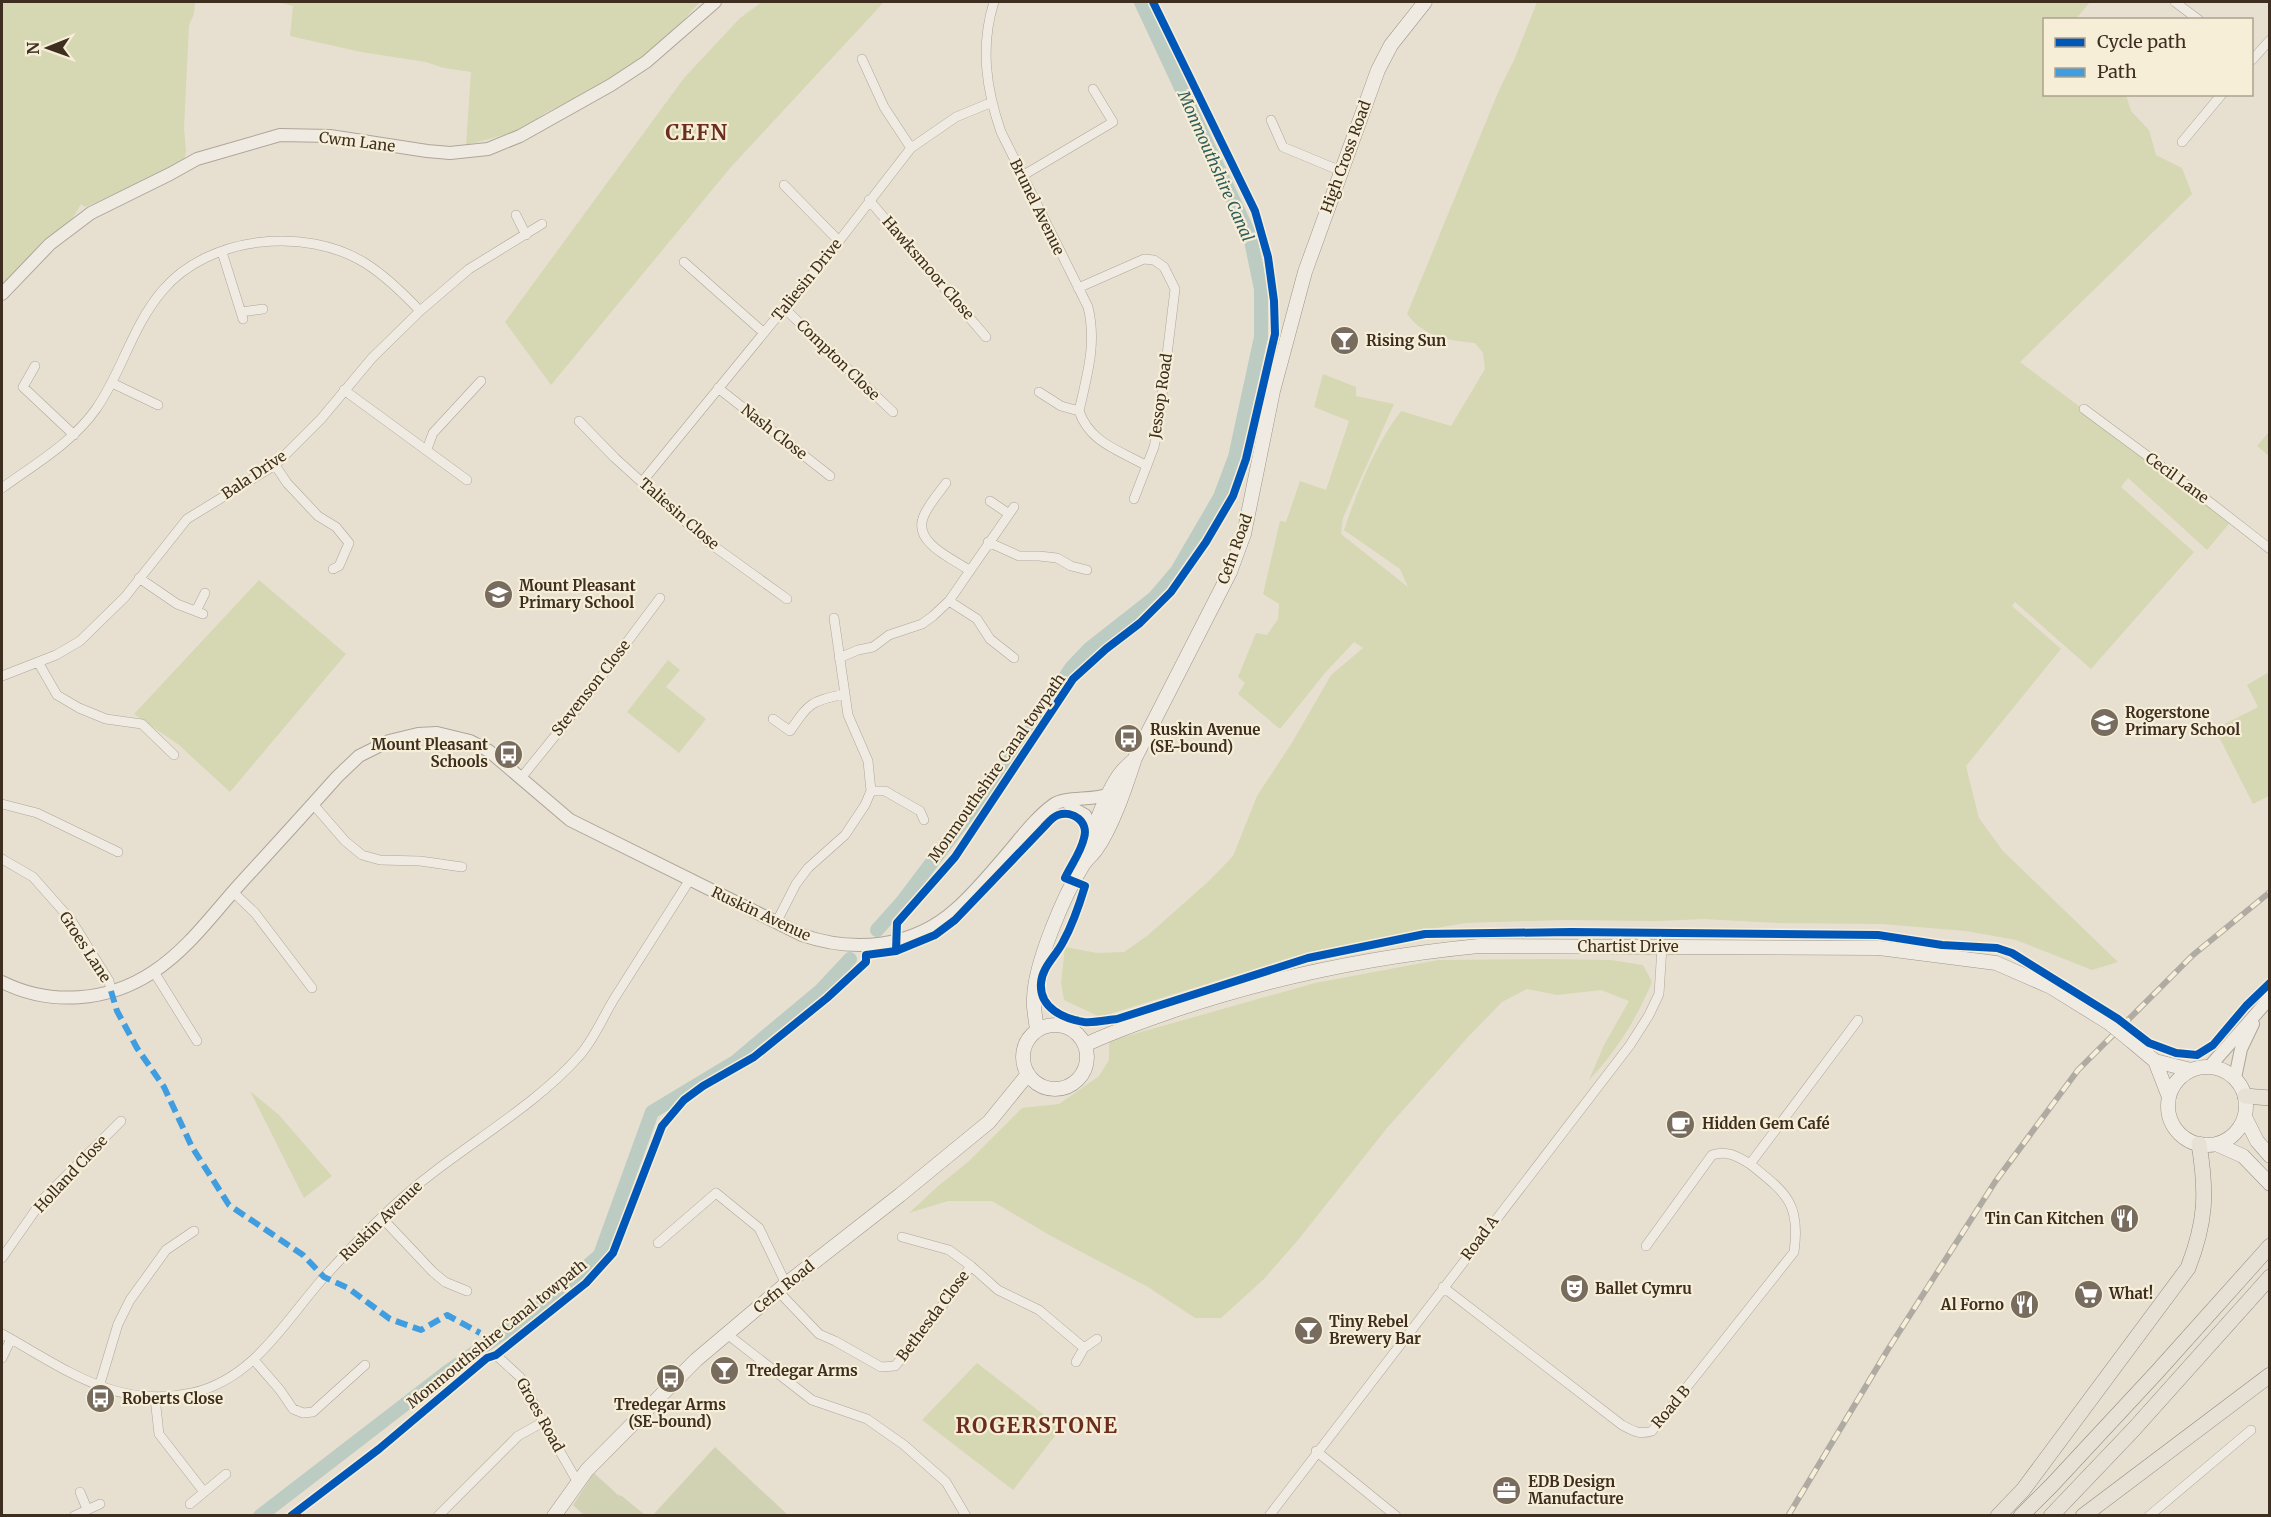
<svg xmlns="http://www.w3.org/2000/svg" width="2271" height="1517" viewBox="0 0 2271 1517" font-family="Merriweather,serif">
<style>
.green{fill:#d6d7b3}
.cemetery{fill:#d1d1b3}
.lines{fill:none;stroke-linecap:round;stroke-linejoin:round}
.canal{stroke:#bcccc2;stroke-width:14}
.minor-casing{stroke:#ada599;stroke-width:10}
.tertiary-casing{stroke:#ada599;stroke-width:14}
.secondary-casing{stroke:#9c958a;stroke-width:15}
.primary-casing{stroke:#928b80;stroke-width:16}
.minor{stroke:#efebe3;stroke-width:9}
.tertiary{stroke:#efebe3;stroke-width:12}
.secondary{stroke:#efebe3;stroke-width:14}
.primary{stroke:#e6e1d4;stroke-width:15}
.rail-casing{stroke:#afaaa2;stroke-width:6}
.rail{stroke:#f7eed8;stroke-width:4;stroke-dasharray:11;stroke-linecap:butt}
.secondary-bridge-casing{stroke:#9c958a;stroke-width:15;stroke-linecap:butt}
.secondary-bridge{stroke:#efebe3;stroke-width:14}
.quiet{stroke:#3f9de0;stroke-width:6;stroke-dasharray:12 6;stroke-linecap:butt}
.cycleway-casing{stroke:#f7eed8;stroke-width:11}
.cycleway{stroke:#0057b8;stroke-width:8}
.labels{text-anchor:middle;stroke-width:4.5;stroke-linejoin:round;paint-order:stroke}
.street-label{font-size:15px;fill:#3d2e20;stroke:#f7eed8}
.poi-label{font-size:15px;font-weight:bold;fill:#3d2e20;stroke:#f7eed8;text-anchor:start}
.water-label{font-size:16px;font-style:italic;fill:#2f5d5a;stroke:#f7eed8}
.district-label{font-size:21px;font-weight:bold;letter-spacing:1.5px;fill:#6b2e1e;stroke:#f7eed8}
</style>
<rect width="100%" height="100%" fill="#e7e0d1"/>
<!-- green -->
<path class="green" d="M 2,2 L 195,2 L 194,14 L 189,25 L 184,128 L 186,152 L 184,160 L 157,175 L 85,207 L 81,204 L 71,221 L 2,288 Z
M 277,2 L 700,2 L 673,31 L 645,57 L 597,87 L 545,113 L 520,131 L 466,145 L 471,72 L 444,68 L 426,62 L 361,52 L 290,36 L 293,6 Z
M 762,2 L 884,2 L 731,167 L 551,385 L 505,322 L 684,78 L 740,18 Z
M 1537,2 L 2090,2 L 2076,19 L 2044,20 L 2044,94 L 2126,95 L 2131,111 L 2149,130 L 2156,155 L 2182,168 L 2192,194 L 2020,362 L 2232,520 L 2207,550 L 2128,478 L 2121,487 L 2194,552 L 2091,669 L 2015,602 L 2012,606 L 2061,649 L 1966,766 L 1979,818 L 2003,851 L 2118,962 L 2092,970 L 2016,940 L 1966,931 L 1881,924 L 1778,923 L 1703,919 L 1658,921 L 1562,920 L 1465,923 L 1385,937 L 1306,953 L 1100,1017 L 1064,1000 L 1061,983 L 1065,947 L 1097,953 L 1124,952 L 1147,936 L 1210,880 L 1233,856 L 1257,796 L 1293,741 L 1331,675 L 1363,648 L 1354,642 L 1325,673 L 1280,729 L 1238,694 L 1245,683 L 1238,677 L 1256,633 L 1267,635 L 1278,619 L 1279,604 L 1263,594 L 1280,521 L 1286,522 L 1300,481 L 1326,490 L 1349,421 L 1314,407 L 1323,374 L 1356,387 L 1356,396 L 1394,404 L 1343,518 L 1341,534 L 1408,587 L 1400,569 L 1344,530 C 1358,489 1375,445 1401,411 L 1451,426 L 1485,369 L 1483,353 L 1475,343 C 1447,340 1424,337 1407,314 L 1499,90 L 1514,60 Z
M 2268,433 L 2269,437 L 2269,456 L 2257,446 Z
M 259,580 L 346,654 L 230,792 L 179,745 L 134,714 Z
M 668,660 L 680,670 L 666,687 L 706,719 L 679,753 L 627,712 Z
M 2269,672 L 2269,796 L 2253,804 L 2215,729 L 2258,707 L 2247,685 Z
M 1545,959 L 1611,960 L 1643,965 L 1652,982 C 1637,1018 1616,1052 1589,1080 L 1604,1045 L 1629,1001 L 1601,990 L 1557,995 L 1527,989 L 1502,1002 L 1468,1037 L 1387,1128 L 1298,1240 L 1264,1279 L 1221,1318 L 1195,1318 L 1148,1287 L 1051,1236 L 992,1201 L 948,1201 L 909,1213 L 937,1187 L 968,1162 L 1022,1108 L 1059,1104 L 1099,1076 L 1109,1060 L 1109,1041 L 1315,983 L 1438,960 Z
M 250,1091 L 279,1115 L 332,1176 L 304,1198 Z
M 977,1363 L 1061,1428 L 1013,1490 L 922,1420 Z"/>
<!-- cemetery -->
<path class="cemetery" d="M 715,1447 L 788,1515 L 653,1515 Z
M 594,1473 L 618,1495 L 622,1496 L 645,1515 L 584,1515 L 573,1505 Z"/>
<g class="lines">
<!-- canal -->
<path class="canal" d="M 877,930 L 902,902 L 1019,747 L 1071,668 L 1089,649 L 1154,598 L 1177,571 L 1220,497 L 1235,457 L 1261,337 L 1261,289 L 1250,236 L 1141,2
M 260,1516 L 447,1372 L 539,1308 L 600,1255 L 652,1112 L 735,1062 L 821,990 L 850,959"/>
<defs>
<path id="minor" d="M 994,2 C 980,46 986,89 1001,132 L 1088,307 C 1097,344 1087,375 1079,411
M 2175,2 L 2199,20
M 862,59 L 884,107 L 911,148
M 2252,60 L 2270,40
M 1271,120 L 1283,147 L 1341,171
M 2182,142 L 2222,94
M 1022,176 L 1113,122 L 1093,89
M 784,185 L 839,241
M 869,200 L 986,337
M 516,215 L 526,235
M 222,252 L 243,319
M 684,262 L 764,333
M 1078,288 L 1144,259 L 1154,260 L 1164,267 L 1175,289 L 1158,429 L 1154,447 L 1134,499
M 784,308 L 893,412
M 241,312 L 263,309
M 35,366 L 23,387 L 74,435
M 112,383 L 158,405
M 718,388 L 830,476
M 344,390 L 467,480
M 1039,392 L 1061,406 L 1079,411 C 1090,443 1119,450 1147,466
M 2084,409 L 2211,503 L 2270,549
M 579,421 L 615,458 L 708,542 L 787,599
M 427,449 L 433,433 L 481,381
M 275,465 L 287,483 L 318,516 L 336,527 L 349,543 L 339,566 L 333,569
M 642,482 L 839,241 L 911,148 L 956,117 L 990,103
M 946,483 C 939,493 927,506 923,518 C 914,543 953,559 969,570
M 2,488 C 35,464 72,443 96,409 C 122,372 132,326 163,290 C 209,236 305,226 365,263 C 386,276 403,293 420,311
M 990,501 L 1009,514
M 988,542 L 1019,556 L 1039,556 L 1057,558 L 1071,566 L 1087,570
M 139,578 L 177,604 L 203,614
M 949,601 L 977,619 L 990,639 L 1014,658
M 196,611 L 205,593
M 834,618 L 848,715 L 868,761 L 871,791 L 885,791 L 920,811 L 924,820
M 839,658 L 858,650 L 873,647 L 889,635 L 922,624 L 933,616 L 949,601 L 1014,507
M 38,662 L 57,695 L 79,708 L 106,719 L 142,724 L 174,755
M 2,676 L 56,655 L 80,641 L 125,597 L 187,519 L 275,465 L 321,419 L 372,358 L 420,311 L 469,269 L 542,224
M 773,719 L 790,731 C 810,702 810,702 844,694
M 521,778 L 580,705 L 660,598
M 2,804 L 37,813 L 118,852
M 313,804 L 345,841 L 362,855 L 380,860 L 420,861 L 462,867
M 2,859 L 33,877 L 71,920 L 109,981 L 111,991
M 233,892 L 255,913 L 312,988
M 776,923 L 796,884 L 808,868 L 845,835 L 865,805 L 871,791
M 154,972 L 197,1041
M 382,1218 L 433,1272 L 445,1282 L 467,1291
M 902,1237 L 949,1250 L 971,1266 L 998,1290 L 1039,1310 L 1084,1348
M 658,1243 L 716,1193 L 759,1228 L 786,1284
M 1646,1246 L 1712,1155 C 1727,1150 1737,1156 1750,1164 L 1858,1020
M 2,1258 L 44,1198 L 121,1121
M 1443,1287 L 1622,1425 C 1633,1431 1640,1435 1652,1431 L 1794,1252 C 1801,1203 1786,1193 1750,1164
M 778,1291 L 819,1334 L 835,1341 L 881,1367 L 895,1366 L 915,1343 L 971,1266
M 2,1334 C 64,1368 116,1410 192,1393 C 255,1379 286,1319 326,1275 C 359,1239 395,1201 434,1172 C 481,1136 542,1099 580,1055 C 594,1039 603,1017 614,999 C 639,960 664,920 689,881
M 727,1334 L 812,1400 L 867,1419 L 904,1445 L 946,1482 L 966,1516
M 496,1355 L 520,1377 L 543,1422 L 577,1481
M 2,1358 L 11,1339
M 254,1360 L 280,1390 L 293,1409 L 303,1413 L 313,1412 L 365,1365
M 1076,1362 L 1084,1348 L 1097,1339
M 99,1387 L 118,1324 L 130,1300 L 166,1250 L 194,1231
M 155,1398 L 159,1434 L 204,1492
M 1316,1451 L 1396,1516
M 80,1492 L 87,1509
M 190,1504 L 226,1474
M 74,1516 L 100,1504
M 438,1516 L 518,1436 L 543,1422
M 1269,1516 L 1630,1045 L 1649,1015 L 1659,994 L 1662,947
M 2149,1516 L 2251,1430"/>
<path id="tertiary" d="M 2,294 L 50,244 L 91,213 L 170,174 L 197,159 L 280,135 L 330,136 L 427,151 L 450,153 L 488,149 L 520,136 L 611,85 L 646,62 L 715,2
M 1067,802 L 1076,810 L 1085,815 L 1093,831
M 2,982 C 50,1006 108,1002 153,972 C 187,950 213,914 239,885 C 272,849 305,813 337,777 L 359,756 L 389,741 L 418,734 L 437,733 L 470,741 L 489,751 L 570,820 L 802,935 C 854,953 913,948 956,909 C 974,893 990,874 1006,855 C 1020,839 1035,818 1053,805 C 1065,796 1093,801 1110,794
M 2210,1066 L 2270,998
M 2235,1078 L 2241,1049 L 2253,1024"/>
<path id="secondary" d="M 1084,863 C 1087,842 1107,791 1120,774 C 1124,769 1129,764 1134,760
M1023 1057a32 32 0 1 1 64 0a32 32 0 1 1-64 0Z
M 1037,1030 C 1036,1020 1033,1008 1034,998 C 1035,963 1064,895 1083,865 C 1086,860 1091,856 1095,851 C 1112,828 1126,786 1135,758 L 1230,572 L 1244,534 L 1273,391 L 1305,272 L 1378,70 L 1391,45 L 1425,2
M 2130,1040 L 2155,1061 L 2191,1070
M 1085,1045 C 1114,1031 1144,1021 1175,1010 C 1273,977 1376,956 1479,946 L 1879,948 L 1996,963 L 2051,987 L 2109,1023
M 2155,1061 L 2169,1097
M2168 1106a39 39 0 1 1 78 0a39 39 0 1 1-78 0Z
M 2245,1117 L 2257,1141 L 2270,1156
M 2216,1144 L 2243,1156 L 2270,1184
M 554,1516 L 587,1470 L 696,1360 L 786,1284 L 900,1195 L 989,1122 L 1028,1074"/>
<path id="primary" d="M 2245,1096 L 2270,1098
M 1998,1516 L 2023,1490 L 2188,1268 C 2206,1222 2207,1193 2199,1144
M 2021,1516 L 2052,1485 L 2158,1371 L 2270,1246
M 2051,1516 L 2134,1429 L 2270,1277
M 2083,1516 L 2270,1375"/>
</defs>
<!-- minor casing -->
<use href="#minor" class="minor-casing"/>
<!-- tertiary casing -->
<use href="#tertiary" class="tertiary-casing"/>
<!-- secondary casing -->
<use href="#secondary" class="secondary-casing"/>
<!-- primary casing -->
<use href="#primary" class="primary-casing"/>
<!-- minor -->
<use href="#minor" class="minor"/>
<!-- tertiary -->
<use href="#tertiary" class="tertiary"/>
<!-- secondary -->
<use href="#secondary" class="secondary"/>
<!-- primary -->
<use href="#primary" class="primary"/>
<defs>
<path id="rail" d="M 1788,1516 L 1887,1351 L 1995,1182 L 2078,1070 L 2193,955 L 2270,892"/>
</defs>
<!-- rail casing -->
<use href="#rail" class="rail-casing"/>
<!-- rail -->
<use href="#rail" class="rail"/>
<defs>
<path id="secondary-bridge" d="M 2109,1023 L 2130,1040"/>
</defs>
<!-- secondary-bridge casing -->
<use href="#secondary-bridge" class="secondary-bridge-casing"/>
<!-- secondary-bridge -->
<use href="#secondary-bridge" class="secondary-bridge"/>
<!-- quiet -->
<path class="quiet" d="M 111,991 L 117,1011 L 137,1048 L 164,1087 L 192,1147 L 229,1205 L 303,1255 L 324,1277 L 348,1288 L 390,1319 L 421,1330 L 447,1315 L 480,1333"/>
<defs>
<path id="cycleway" d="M 896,951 L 935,935 L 955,920 L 1043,828 C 1047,824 1052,817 1058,815 C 1073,810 1089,822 1084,838 C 1081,852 1071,865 1065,878 L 1085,886 C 1079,906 1073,924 1063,942 C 1056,956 1042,967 1041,983 C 1039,1008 1064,1019 1084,1022 C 1095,1023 1107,1020 1117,1019 L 1308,958 L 1425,934 L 1571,932 L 1878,935 L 1942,945 L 1997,948 L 2012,953 L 2118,1019 L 2149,1043 L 2176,1053 L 2197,1055 L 2213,1045 L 2246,1006 L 2270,983
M 291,1516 L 379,1449 L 487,1358 L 496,1355 L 586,1283 L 613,1253 L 662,1126 L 684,1100 L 703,1086 L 754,1057 L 827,998 L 866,962 L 866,955 L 896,951 L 897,923 L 955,857 L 1073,679 L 1106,649 L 1140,623 L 1171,592 L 1206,542 L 1233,496 L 1246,459 L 1275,334 L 1274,301 L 1268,257 L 1255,211 L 1153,2"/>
</defs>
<!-- cycleway casing -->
<use href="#cycleway" class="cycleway-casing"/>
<!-- cycleway -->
<use href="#cycleway" class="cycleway"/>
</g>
<!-- icons -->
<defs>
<symbol id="bar-disc" viewBox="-11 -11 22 22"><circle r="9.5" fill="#786c5e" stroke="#f7eed8"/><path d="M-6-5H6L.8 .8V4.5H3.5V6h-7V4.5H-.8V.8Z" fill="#fff"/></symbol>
<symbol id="school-disc" viewBox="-11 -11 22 22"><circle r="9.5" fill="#786c5e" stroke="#f7eed8"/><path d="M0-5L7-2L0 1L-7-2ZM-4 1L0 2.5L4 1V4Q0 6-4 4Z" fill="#fff"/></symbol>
<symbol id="bus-disc" viewBox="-11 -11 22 22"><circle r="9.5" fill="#786c5e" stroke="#f7eed8"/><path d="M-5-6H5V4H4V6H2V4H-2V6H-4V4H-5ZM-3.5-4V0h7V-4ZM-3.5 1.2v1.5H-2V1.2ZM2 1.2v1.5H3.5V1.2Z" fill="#fff"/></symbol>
<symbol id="cafe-disc" viewBox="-11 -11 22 22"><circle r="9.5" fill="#786c5e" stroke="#f7eed8"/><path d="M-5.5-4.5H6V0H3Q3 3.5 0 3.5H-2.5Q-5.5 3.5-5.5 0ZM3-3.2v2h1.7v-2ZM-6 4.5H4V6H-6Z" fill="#fff"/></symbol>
<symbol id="restaurant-disc" viewBox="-11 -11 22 22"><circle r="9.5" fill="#786c5e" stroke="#f7eed8"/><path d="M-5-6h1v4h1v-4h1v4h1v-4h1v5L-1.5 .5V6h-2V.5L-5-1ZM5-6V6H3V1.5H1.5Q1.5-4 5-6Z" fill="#fff"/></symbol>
<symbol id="theatre-disc" viewBox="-11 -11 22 22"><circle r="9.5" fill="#786c5e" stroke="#f7eed8"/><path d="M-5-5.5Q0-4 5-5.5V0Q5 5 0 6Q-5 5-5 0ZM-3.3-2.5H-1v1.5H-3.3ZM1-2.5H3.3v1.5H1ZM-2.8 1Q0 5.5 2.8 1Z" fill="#fff"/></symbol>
<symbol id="supermarket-disc" viewBox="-11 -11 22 22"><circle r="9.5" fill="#786c5e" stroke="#f7eed8"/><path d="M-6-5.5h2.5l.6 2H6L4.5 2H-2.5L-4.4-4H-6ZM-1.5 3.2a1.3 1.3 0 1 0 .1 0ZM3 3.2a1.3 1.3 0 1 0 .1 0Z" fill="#fff"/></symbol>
<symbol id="office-disc" viewBox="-11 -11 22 22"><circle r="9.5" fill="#786c5e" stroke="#f7eed8"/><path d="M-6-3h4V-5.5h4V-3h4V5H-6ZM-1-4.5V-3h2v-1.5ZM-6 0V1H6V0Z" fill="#fff"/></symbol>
</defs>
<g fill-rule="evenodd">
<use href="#bar-disc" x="1328" y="324" width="33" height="33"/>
<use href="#school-disc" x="482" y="578" width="33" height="33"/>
<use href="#school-disc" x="2088" y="706" width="33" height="33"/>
<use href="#bus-disc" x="1112" y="722" width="33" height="33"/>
<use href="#bus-disc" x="492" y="738" width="33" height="33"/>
<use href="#cafe-disc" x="1664" y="1108" width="33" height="33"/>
<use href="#restaurant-disc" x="2108" y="1202" width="33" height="33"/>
<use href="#theatre-disc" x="1558" y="1272" width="33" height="33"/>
<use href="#supermarket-disc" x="2072" y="1278" width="33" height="33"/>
<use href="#restaurant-disc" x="2008" y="1288" width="33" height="33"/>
<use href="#bar-disc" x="1292" y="1314" width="33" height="33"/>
<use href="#bar-disc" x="708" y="1354" width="33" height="33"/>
<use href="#bus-disc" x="654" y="1362" width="33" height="33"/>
<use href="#bus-disc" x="84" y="1382" width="33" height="33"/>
<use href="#office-disc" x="1490" y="1474" width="33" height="33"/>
</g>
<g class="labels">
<!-- street labels -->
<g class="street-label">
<text transform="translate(357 142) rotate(7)" y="5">Cwm Lane</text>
<text transform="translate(1346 157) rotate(-70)" y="5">High Cross Road</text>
<text transform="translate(1037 207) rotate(64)" y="5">Brunel Avenue</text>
<text transform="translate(928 268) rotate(49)" y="5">Hawksmoor Close</text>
<text transform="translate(807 280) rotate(-51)" y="5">Taliesin Drive</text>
<text transform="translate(838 360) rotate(44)" y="5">Compton Close</text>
<text transform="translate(1161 396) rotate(-82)" y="5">Jessop Road</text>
<text transform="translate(774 432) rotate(38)" y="5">Nash Close</text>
<text transform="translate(254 475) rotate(-34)" y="5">Bala Drive</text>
<text transform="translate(2177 478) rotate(36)" y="5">Cecil Lane</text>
<text transform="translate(679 514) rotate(41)" y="5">Taliesin Close</text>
<text transform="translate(1235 549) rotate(-70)" y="5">Cefn Road</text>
<text transform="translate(591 688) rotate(-52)" y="5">Stevenson Close</text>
<text transform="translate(997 768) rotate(-55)" y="5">Monmouthshire Canal towpath</text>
<text transform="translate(761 914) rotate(25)" y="5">Ruskin Avenue</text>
<text transform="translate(85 947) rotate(57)" y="5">Groes Lane</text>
<text x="1628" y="952">Chartist Drive</text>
<text transform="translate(71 1174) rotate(-47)" y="5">Holland Close</text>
<text transform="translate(381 1221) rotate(-44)" y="5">Ruskin Avenue</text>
<text transform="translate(1480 1238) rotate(-53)" y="5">Road A</text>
<text transform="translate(784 1287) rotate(-39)" y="5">Cefn Road</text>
<text transform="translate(933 1316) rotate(-53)" y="5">Bethesda Close</text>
<text transform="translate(497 1334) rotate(-39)" y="5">Monmouthshire Canal towpath</text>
<text transform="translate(1671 1407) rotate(-50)" y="5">Road B</text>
<text transform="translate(540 1415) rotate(61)" y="5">Groes Road</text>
</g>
<!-- poi labels -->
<g class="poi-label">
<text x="1366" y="346">Rising Sun</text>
<text x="519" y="591">Mount Pleasant<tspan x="519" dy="17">Primary School</tspan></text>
<text x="2125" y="718">Rogerstone<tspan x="2125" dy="17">Primary School</tspan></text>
<text x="1150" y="735">Ruskin Avenue<tspan x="1150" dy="17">(SE-bound)</tspan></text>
<text x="488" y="750" text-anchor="end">Mount Pleasant<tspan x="488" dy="17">Schools</tspan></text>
<text x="1702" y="1129">Hidden Gem Café</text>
<text x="2104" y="1224" text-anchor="end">Tin Can Kitchen</text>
<text x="1595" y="1294">Ballet Cymru</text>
<text x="2109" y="1299">What!</text>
<text x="2004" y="1310" text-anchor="end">Al Forno</text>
<text x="1329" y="1327">Tiny Rebel<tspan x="1329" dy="17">Brewery Bar</tspan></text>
<text x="746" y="1376">Tredegar Arms</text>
<text x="122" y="1404">Roberts Close</text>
<text x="670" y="1410" text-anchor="middle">Tredegar Arms<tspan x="670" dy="17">(SE-bound)</tspan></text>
<text x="1528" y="1487">EDB Design<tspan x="1528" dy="17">Manufacture</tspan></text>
</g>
<!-- water labels -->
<g class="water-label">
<text transform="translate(1216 166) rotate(66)" y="6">Monmouthshire Canal</text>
</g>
<!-- district labels -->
<g class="district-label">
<text x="697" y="140">CEFN</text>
<text x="1037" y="1433">ROGERSTONE</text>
</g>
</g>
<!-- border -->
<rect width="2271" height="1517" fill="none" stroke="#3d2e20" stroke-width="6"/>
<!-- legend -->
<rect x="2043" y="18" width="210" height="78" fill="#f7eed8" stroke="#ada18e" stroke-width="1.5"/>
<rect x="2055" y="38" width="30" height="9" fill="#0057b8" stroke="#ada18e" stroke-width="1.5"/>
<text x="2097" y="48" font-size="18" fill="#3d2e20">Cycle path</text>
<rect x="2055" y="68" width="30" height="9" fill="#3f9de0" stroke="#ada18e" stroke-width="1.5"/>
<text x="2097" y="78" font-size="18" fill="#3d2e20">Path</text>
<!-- north arrow -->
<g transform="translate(48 48) rotate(269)" stroke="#f7eed8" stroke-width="4.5" paint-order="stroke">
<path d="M0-4.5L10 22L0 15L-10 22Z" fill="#3d2e20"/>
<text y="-9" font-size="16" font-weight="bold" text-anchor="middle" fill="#3d2e20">N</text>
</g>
</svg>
